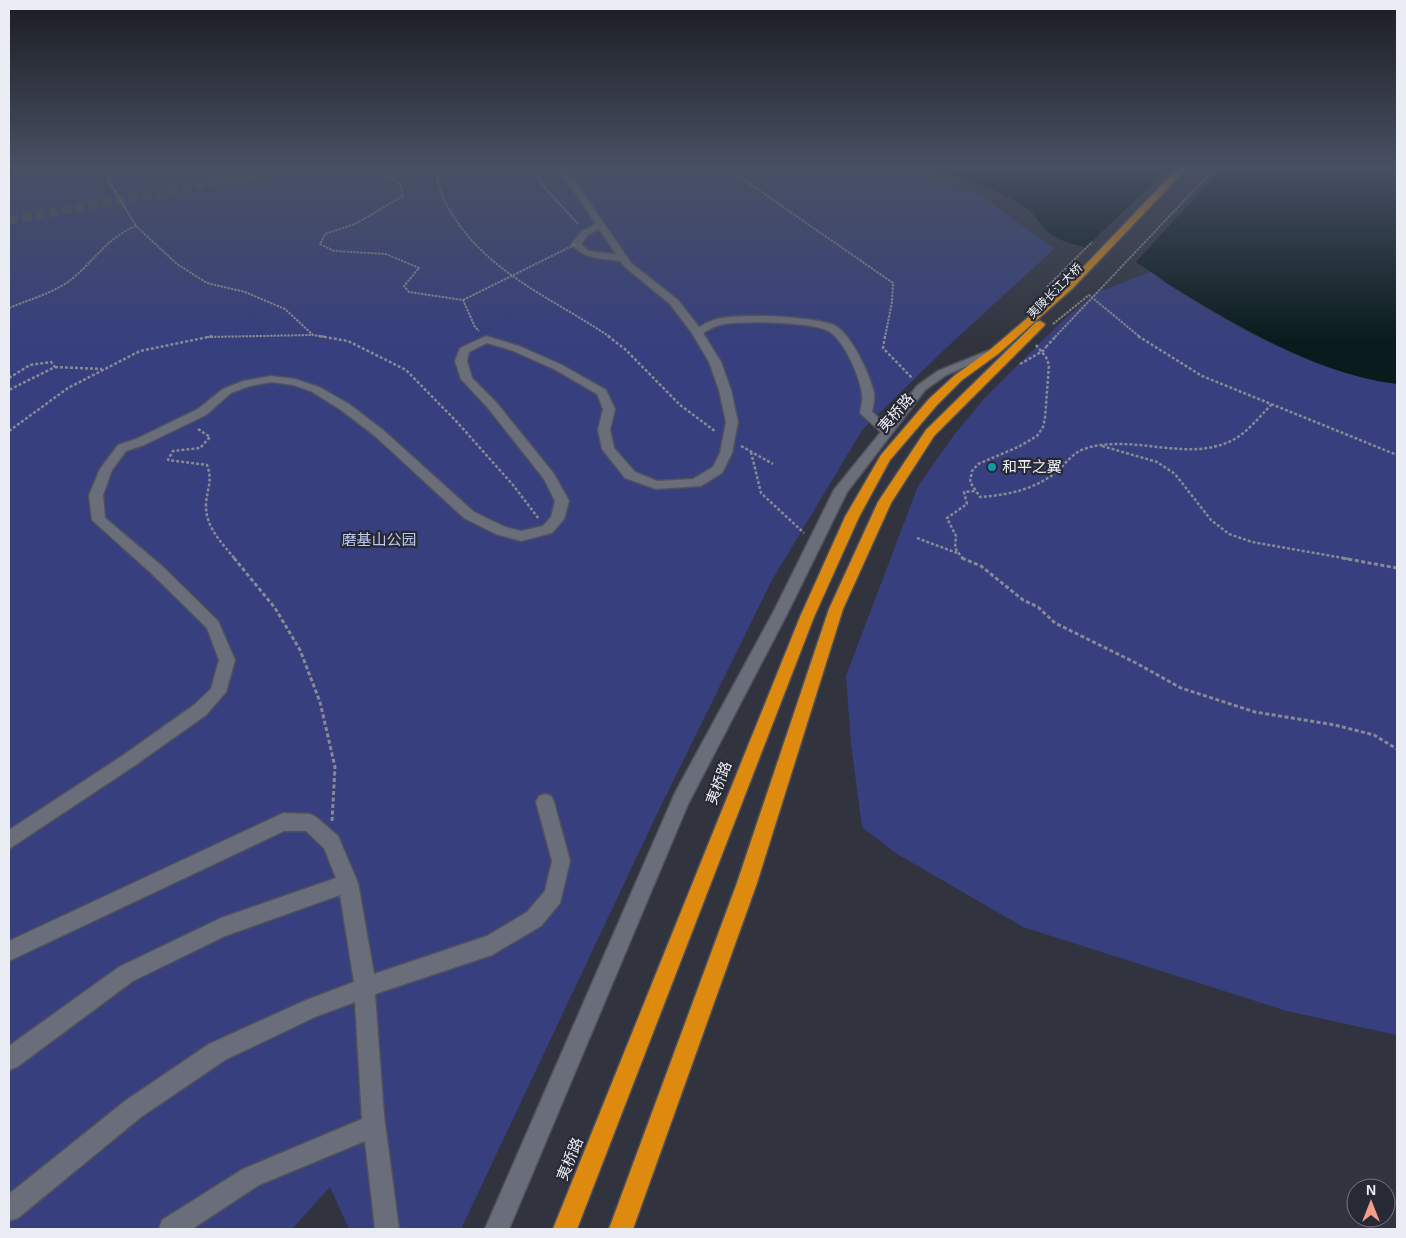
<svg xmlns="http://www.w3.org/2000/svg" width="1406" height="1238" viewBox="0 0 1406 1238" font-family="Helvetica,'Noto Sans SC',sans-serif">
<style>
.green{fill:#373f7e}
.water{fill:#091b1d}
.pier{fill:#31343e}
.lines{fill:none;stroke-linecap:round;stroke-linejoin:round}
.minor-tunnel{stroke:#4d5059;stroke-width:9;stroke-dasharray:9 4.5;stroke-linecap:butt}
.minor-casing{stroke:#50525b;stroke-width:3}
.highway-casing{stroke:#50525b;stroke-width:3}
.path-far2{stroke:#888a93;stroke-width:2;stroke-dasharray:2.5 1;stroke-linecap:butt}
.path-far1{stroke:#888a93;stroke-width:2.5;stroke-dasharray:3 2;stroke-linecap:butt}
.path{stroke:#888a93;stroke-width:3;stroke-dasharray:4 2.5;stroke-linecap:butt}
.minor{fill:#6a6d7a;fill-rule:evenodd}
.highway{fill:#dd8a0f;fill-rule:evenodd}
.path-bridge-far1{stroke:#888a93;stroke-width:2;stroke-dasharray:2.5 1;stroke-linecap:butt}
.path-bridge{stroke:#888a93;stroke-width:2.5;stroke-dasharray:3 2;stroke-linecap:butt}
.culture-dot{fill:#0f9aa8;stroke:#272a34;stroke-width:2}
.labels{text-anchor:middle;stroke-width:4.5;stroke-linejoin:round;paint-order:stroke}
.far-street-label{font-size:12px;fill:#ebedf4;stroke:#272a34}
.street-label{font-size:15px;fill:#ebedf4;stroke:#272a34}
.poi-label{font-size:15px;fill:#ebedf4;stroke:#272a34;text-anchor:start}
.park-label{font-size:15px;fill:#bec7f1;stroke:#272a34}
</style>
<rect width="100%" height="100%" fill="#31343e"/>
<!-- green -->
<path class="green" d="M 9,168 L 881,168 L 977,192 L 1054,249 L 945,349 L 863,429 L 772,580 L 656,816 L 461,1229 L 349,1229 L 330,1187 L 292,1229 L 9,1229 Z
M 1151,271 C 1218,320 1314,373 1397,384 L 1397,1035 L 1287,1011 L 1023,927 L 897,854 L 862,827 L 851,744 L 846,676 L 918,486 L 954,435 L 982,401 L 1058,325 L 1094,294 Z"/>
<!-- water -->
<path class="water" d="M 925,168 L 1397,168 L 1397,384 C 1318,374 1247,331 1179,291 C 1162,281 1147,267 1129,259 C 1104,248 1076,249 1053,236 C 1044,231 1038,218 1030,211 C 1001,189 960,177 925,168 Z"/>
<!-- pier -->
<path class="pier" d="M 1169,168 L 1222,168 L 1134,264 L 1126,260 L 1084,249 Z"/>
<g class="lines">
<!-- minor-tunnel -->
<path class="minor-tunnel" d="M 9,220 L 273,172"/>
<defs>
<path id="minor" d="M 278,168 L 295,168 L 273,174 L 269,172 Z
M 558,168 L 566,168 L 631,263 L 678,300 L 699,327 C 704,324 710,321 716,319 C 740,313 811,316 834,325 C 851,333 870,375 874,393 C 875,399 873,406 872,412 L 887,425 L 917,386 L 938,371 L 990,350 L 994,349 L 999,352 L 946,375 L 925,390 L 847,492 L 788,612 L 688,804 L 509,1229 L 485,1229 L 675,793 L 774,611 L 834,490 L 881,432 L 860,413 C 861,407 863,400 862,394 C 860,377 844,339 828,331 C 813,322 738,320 720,325 C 714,326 709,330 703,333 L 721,362 L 731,390 L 738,422 L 732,453 L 722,473 L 701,486 L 656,489 L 625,478 L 602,449 L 598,430 L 603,409 L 597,394 L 554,369 L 511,350 L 487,343 L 469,352 L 467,361 L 472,378 L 496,402 L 554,474 L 569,501 L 564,519 L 552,533 L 521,541 L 496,534 L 464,518 L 375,436 L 341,410 L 311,391 L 293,385 L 271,382 L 250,386 L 231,393 L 206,415 L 144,445 L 126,451 L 112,470 L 103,495 L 105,518 L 162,566 L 218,621 L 235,660 L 226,692 L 206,715 L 134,766 L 9,849 L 9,830 L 122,756 L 194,705 L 211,689 L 219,660 L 207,628 L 152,574 L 92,520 L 89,495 L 100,469 L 118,445 L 136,439 L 198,409 L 223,389 L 243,381 L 271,376 L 295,379 L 319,387 L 349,404 L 383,430 L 474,512 L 505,527 L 521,531 L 543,526 L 551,517 L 555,501 L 544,479 L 488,408 L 461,379 L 455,361 L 460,348 L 486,336 L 519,346 L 562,365 L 606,390 L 615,409 L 610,430 L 614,448 L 635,472 L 657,481 L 693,479 L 713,467 L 720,453 L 726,422 L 719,390 L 709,362 L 692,333 L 670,304 L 625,267 L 620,261 C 601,258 585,260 571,244 L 582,231 L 596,224 ZM 599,229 L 616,254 L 589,251 L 581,244 L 588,235 Z
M 545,794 L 551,796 L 554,802 L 570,861 L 560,903 L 541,926 L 492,955 L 375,994 L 384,1116 L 399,1229 L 375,1229 L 365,1141 L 259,1185 L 192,1229 L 159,1229 L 162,1220 L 243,1169 L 362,1119 L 355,1002 L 315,1017 L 225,1060 L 141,1117 L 18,1218 L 9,1221 L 9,1194 L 125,1101 L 209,1044 L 304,1001 L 354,982 L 340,895 L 225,936 L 133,981 L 17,1067 L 9,1070 L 9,1046 L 119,967 L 221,918 L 336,878 L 324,848 L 306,831 L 284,831 L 9,961 L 9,941 L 277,816 L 283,813 L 310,814 L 316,817 L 338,836 L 358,883 L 374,974 L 487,936 L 527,912 L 545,891 L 552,861 L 536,802 L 539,796 Z"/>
<path id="highway" d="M 1178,168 L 1187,168 L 1073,288 L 998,354 L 962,380 L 937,405 L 890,460 L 859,517 L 814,617 L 577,1229 L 553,1229 L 800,617 L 845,517 L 881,455 L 929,399 L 954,376 L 990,350 L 1067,284 Z
M 1040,321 L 1045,324 L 1044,326 L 934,436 L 891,503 L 843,609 L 757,883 L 633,1229 L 609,1229 L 737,883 L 829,609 L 878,502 L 926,430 L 1036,322 Z"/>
</defs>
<!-- minor casing -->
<use href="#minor" class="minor-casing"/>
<!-- highway casing -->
<use href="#highway" class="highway-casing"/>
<!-- path-far2 -->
<path class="path-far2" d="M 107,168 L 107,178 L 136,226 L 177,264 L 207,283 L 245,292 L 285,309 L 313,335 L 326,337
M 363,168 L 391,179
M 394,168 L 390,173 L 392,179 L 401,185 L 403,196 L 355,224 L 325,234 L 320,244 L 334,251 L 386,254 L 419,268 L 404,286 L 409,292 L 463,300 L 475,327 L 479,331
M 436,168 C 437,185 443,200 452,214 C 489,274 554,299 610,337
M 533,168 L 546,189 L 578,224
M 727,168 L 893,283 L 892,302 L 885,337
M 107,178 L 127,168
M 1047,287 L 1092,242
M 9,308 C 30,299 55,293 73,278 C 95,260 108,237 136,226
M 1053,324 L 1089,295 L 1140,337
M 207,337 L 313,335"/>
<!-- path-far1 -->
<path class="path-far1" d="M 319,336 L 348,341 L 406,370 L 457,422 L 513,485 L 539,519
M 608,336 L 626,350 L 680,405 L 716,432
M 885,336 L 883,348 L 913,379
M 1138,336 L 1202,376 L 1397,455
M 1036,345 L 1046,357 L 1049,365 L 1045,418 L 1043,427 L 1037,436 L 1018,447 L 978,464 L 972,471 L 970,482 L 980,497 C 1007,495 1033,490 1055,473 C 1065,465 1072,453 1084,449 C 1134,432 1192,466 1238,437 C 1251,428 1260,416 1271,405
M 1020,364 L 1043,351 L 1046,347
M 55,367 L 102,369
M 9,378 L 30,365 L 51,362 L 55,367 L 9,390
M 198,429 L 210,437 L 200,448 L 173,451 L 168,460 L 207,465 C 213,481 207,488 206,504 C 205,527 222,543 235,559
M 9,431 L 68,388 L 140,351 L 213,336
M 741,446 L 773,464
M 1102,446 L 1157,462 L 1175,474 L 1211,520 L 1229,534 L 1252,542 L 1349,559
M 751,452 L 761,493 L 804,533
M 917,538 L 957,553
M 963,559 L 955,548 L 956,536 L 947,518 L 967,504 L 964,492 L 975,491"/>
<!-- path -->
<path class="path" d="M 234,558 L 275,608 L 300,650 L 320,702 L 335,767 L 332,821
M 962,558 L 981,566 L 1023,600 L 1038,607 L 1055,623 L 1136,663 L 1181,688 L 1255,712 L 1335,725 L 1374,735 L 1397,749
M 1342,558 L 1397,568"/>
<!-- minor -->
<use href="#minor" class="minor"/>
<!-- highway -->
<use href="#highway" class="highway"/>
<!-- path-bridge-far1 -->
<path class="path-bridge-far1" d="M 463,300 L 576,244
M 1055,337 L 1215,168"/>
<!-- path-bridge -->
<path class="path-bridge" d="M 1046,347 L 1056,336"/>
</g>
<!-- sky -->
<linearGradient id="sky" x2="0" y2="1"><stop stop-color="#1b1d22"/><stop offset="0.49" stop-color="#485063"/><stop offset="1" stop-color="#485063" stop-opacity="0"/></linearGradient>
<rect width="1406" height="342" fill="url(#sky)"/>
<!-- markers -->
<circle class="culture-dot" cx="992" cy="467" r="5"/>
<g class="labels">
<!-- far-street labels -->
<g class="far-street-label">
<text transform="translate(1055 291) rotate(-45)" y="4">夷陵长江大桥</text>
</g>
<!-- street labels -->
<g class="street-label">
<text transform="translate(896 413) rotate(-49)" y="5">夷桥路</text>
<text transform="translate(719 783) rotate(-69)" y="5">夷桥路</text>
<text transform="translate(570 1159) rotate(-68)" y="5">夷桥路</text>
</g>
<!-- poi labels -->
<g class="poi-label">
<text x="1002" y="472">和平之翼</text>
</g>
<!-- park labels -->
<g class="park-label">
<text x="379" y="545">磨基山公园</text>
</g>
</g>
<!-- border -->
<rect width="1406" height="1238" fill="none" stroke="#ebedf4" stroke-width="20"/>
<!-- north arrow -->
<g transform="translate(1371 1203)"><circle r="24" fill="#272a34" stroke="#757881"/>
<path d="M0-4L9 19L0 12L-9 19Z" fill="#f49d8b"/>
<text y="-8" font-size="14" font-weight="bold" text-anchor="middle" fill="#ebedf4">N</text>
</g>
</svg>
